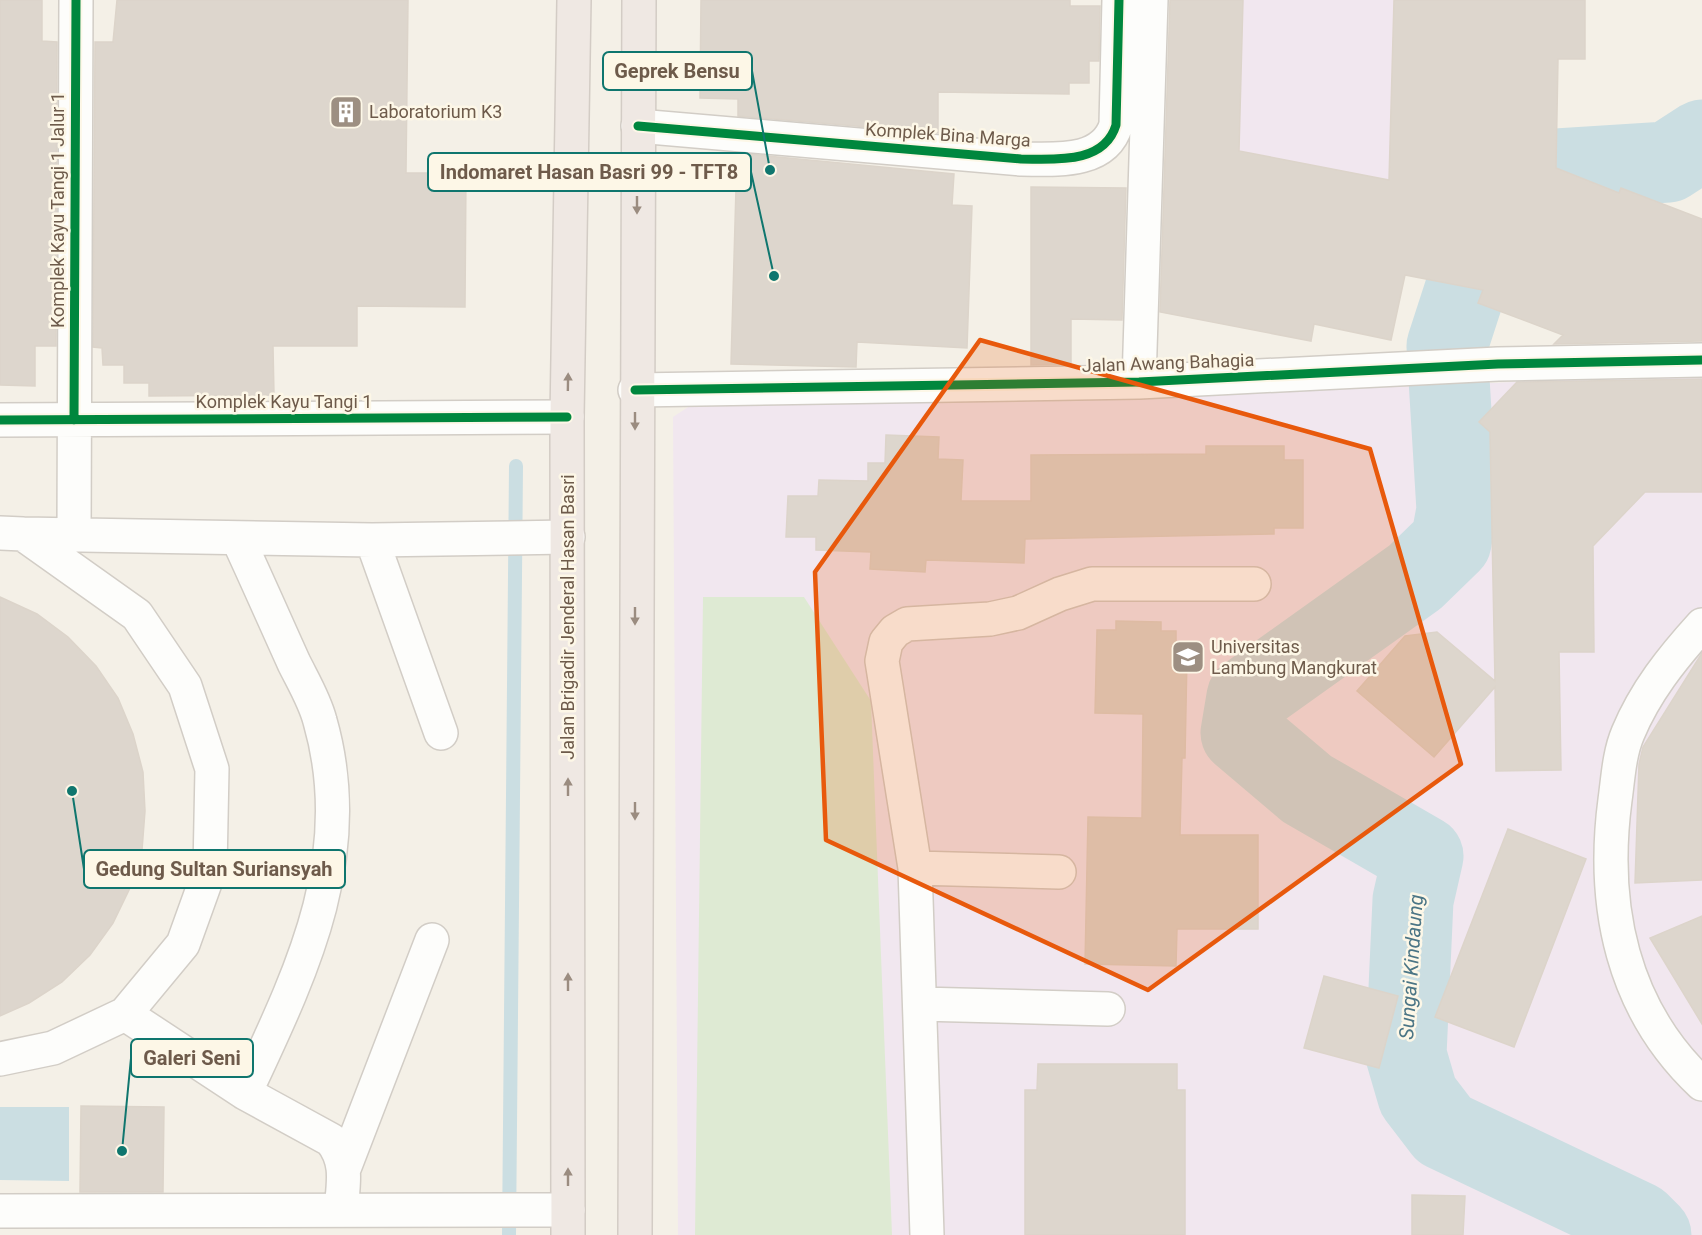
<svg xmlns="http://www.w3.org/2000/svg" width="1702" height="1235" viewBox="0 0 1702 1235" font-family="Roboto,sans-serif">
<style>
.education{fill:#f1e7ef}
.green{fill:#deead3}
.water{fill:#cbdee2}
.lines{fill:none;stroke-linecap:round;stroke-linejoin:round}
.stream{stroke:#cbdee2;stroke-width:14}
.river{stroke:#cbdee2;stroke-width:81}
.building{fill:#ddd6cd;stroke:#dcd4ca;stroke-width:1.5}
.minor-casing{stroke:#d2cdc6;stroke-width:36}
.highway-casing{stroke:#d3ccc5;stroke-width:36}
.minor{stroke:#fdfdfb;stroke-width:33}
.highway{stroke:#efe8e3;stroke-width:33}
.cycleway-casing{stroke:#fdf7e7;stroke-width:13}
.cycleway{stroke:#00873e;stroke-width:9}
.oneway{fill:#9b8c80}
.marked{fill:#e8590c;fill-opacity:0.2;stroke:#e8590c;stroke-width:4.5;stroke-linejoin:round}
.labels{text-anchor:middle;stroke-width:5;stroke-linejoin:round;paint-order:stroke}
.poi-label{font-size:18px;fill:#6e5b4b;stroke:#fdf7e7;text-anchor:start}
.street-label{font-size:18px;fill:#6e5b4b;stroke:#fdf7e7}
.water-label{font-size:20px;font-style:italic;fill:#4b7585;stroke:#fdf7e7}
.leader{fill:none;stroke:#0f766e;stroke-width:2}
.callout-dot{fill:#0f766e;stroke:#fdf7e7;stroke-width:2}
.callout{fill:#fdf7e7;stroke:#0f766e;stroke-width:2}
.callout-label{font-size:20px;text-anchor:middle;font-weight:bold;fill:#6e5b4b}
</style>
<rect width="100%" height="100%" fill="#f4f0e7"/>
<!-- education -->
<path class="education" d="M 1175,0 L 1491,0 L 1481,204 L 1173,228 Z
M 1702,374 L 1702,1235 L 678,1235 L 673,417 L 705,396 L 1394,387 Z"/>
<!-- green -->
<path class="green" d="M 703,597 L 804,597 L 871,701 L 892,1235 L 695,1235 Z"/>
<!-- water -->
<path class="water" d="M 0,1107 L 69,1107 L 69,1181 L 0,1180 Z"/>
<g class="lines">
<!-- stream -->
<path class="stream" d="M 509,1235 L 516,466"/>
<!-- river -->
<path class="river" d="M 1651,1235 L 1638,1222 L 1444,1130 L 1418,1096 L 1406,1055 L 1413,900 L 1423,856 L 1307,789 L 1241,733 L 1247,697 L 1415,577 L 1451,542 L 1457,510 L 1447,346 L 1484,232 L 1514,183 L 1526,172 L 1541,170 L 1668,162 L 1702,140"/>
</g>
<!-- building -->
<path class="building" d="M 0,0 L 42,0 L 42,41 L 57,42 L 56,346 L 35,346 L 35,386 L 0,385 Z
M 117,0 L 408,0 L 406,173 L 466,173 L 465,307 L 357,306 L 357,346 L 273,346 L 274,395 L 149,396 L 149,383 L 124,383 L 124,365 L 103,365 L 102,348 L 93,347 L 95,42 L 113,42 Z
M 701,0 L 1070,0 L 1070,6 L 1100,6 L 1099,61 L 1089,61 L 1089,83 L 1069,83 L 1069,94 L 938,92 L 938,133 L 738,116 L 738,99 L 700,98 Z
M 1170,0 L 1243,0 L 1239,151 L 1389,180 L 1394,0 L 1585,0 L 1585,59 L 1558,59 L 1556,168 L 1619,193 L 1621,188 L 1702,219 L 1702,341 L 1554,344 L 1563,335 L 1478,303 L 1483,290 L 1405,275 L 1391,340 L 1314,324 L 1311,341 L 1160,312 Z
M 737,153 L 954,174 L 952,205 L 972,206 L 967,348 L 857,342 L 856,367 L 731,364 Z
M 1031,187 L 1126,188 L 1122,320 L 1071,319 L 1071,364 L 1031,365 Z
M 1702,379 L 1702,492 L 1645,492 L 1593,546 L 1594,652 L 1559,652 L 1561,770 L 1496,771 L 1495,687 L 1434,757 L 1357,691 L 1405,636 L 1437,632 L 1495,681 L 1490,432 L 1479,422 L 1517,382 Z
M 886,435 L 939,437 L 938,459 L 963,460 L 961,501 L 1031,501 L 1031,455 L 1206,454 L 1206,446 L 1284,446 L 1284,460 L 1303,460 L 1303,528 L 1274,528 L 1274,534 L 1025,539 L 1024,563 L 926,560 L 925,572 L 870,569 L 871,552 L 816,550 L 816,537 L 786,537 L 788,496 L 818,496 L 819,480 L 868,481 L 868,463 L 885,463 Z
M 0,597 L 37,614 L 68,637 L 96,666 L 118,698 L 133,734 L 143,772 L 145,811 L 142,850 L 130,888 L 113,923 L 90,955 L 62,982 L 29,1003 L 0,1016 Z
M 1116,621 L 1161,622 L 1161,631 L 1176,631 L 1176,657 L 1187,657 L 1185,758 L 1182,758 L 1180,835 L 1258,835 L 1258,929 L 1177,929 L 1176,966 L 1085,964 L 1088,817 L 1142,818 L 1143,714 L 1095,713 L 1097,630 L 1116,630 Z
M 1702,653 L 1702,880 L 1635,883 L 1639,764 L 1643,747 Z
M 1508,829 L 1586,859 L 1514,1047 L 1435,1017 Z
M 1702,916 L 1702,1024 L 1650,938 Z
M 1324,976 L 1398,996 L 1379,1068 L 1304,1048 Z
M 1038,1064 L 1177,1064 L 1177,1090 L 1185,1090 L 1185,1235 L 1025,1235 L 1025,1090 L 1037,1090 Z
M 81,1106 L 164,1107 L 163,1192 L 80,1192 Z
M 1412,1195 L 1465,1196 L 1463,1235 L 1412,1235 Z"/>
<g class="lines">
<defs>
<path id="minor" d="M 638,126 L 1021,159 C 1053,159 1104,165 1116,125 L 1119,0
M 1139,382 L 1151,0
M 635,390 L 1139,382 L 1498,364 L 1702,360
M 0,420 L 567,417
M 0,533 L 23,534 L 137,615 L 185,686 L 212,769 L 210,869 L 183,944 L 125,1014 L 53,1048 L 0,1059
M 23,534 L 372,540 L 568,537
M 74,534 L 76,0
M 238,539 C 257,580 275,621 294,663 C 303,681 315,701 320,721 C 359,857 301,973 245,1093
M 372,540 L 441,733
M 1702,625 C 1672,658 1645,692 1628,733 C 1619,754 1618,779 1615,800 C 1601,906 1622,1009 1702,1084
M 915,868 L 1059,872
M 920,1004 L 1108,1009
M 125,1014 L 245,1093 L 331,1140 C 349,1162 343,1185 341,1210
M 345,1166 L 432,940
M 0,1211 L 568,1210
M 927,1235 L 915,868 L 882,661 L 886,642 L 895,631 L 907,624 L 990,619 L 1018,613 L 1060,594 L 1092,584 L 1254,584"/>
<path id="highway" d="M 568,1235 L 567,417 L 574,0
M 635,1235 L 639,0"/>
</defs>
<!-- minor casing -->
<use href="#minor" class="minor-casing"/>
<!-- highway casing -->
<use href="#highway" class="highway-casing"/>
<!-- minor -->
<use href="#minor" class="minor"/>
<!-- highway -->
<use href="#highway" class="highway"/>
<defs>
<path id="cycleway" d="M 638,126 L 1021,159 C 1053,159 1104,165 1116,125 L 1119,0
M 635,390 L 1139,382 L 1498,364 L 1702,360
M 0,420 L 567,417
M 74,420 L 76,0"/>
</defs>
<!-- cycleway casing -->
<use href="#cycleway" class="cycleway-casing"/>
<!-- cycleway -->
<use href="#cycleway" class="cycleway"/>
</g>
<!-- one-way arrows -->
<defs><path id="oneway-solid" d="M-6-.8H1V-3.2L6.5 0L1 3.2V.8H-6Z" transform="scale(1.5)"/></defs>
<g class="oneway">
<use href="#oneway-solid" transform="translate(637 205) rotate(90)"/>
<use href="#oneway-solid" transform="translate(568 382) rotate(-89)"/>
<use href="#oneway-solid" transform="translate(635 421) rotate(90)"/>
<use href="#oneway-solid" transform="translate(635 616) rotate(90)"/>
<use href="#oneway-solid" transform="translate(568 787) rotate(-90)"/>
<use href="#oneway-solid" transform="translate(635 811) rotate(90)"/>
<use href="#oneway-solid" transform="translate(568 982) rotate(-90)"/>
<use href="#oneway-solid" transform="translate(568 1177) rotate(-90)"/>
</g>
<!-- marked area -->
<path class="marked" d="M 980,340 L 1370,449 L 1461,764 L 1148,990 L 826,840 L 815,572 Z"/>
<!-- icons -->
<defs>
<symbol id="building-square" viewBox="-11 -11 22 22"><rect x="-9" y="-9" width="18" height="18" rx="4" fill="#9d8f82" stroke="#fdf7e7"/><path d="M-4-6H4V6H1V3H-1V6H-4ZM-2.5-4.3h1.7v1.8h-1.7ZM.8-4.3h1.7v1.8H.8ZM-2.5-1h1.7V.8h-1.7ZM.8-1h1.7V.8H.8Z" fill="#fff"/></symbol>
<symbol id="university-square" viewBox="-11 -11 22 22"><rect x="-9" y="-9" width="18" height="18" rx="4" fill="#9d8f82" stroke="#fdf7e7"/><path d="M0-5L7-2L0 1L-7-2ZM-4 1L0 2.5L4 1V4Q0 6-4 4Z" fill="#fff"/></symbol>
</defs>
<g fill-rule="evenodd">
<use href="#building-square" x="327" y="93" width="38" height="38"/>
<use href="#university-square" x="1169" y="638" width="38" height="38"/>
</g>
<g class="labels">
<!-- poi labels -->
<g class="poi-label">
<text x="369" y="118">Laboratorium K3</text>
<text x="1211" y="653">Universitas<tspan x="1211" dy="21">Lambung Mangkurat</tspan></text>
</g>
<!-- street labels -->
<g class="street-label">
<text transform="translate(948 135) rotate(4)" y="6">Komplek Bina Marga</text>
<text transform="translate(58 210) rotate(-90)" y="6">Komplek Kayu Tangi 1 Jalur 1</text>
<text transform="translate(1168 363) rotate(-2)" y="6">Jalan Awang Bahagia</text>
<text x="284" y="408">Komplek Kayu Tangi 1</text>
<text transform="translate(568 617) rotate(-90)" y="6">Jalan Brigadir Jenderal Hasan Basri</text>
</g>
<!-- water labels -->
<g class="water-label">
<text transform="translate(1411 967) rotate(-86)" y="7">Sungai Kindaung</text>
</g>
</g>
<!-- callouts -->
<path class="leader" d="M770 170L752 71M774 276L751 172M72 791L84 869M122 1151L131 1058"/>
<g class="callout-dot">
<circle cx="770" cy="170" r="6"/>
<circle cx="774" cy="276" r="6"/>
<circle cx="72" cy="791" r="6"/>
<circle cx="122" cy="1151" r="6"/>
</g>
<g class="callout">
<rect x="603" y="52" width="149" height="38" rx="6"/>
<rect x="428" y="153" width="323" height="38" rx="6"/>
<rect x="84" y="850" width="261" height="38" rx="6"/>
<rect x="131" y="1039" width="122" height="38" rx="6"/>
</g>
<g class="callout-label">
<text x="677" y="78">Geprek Bensu</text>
<text x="589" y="179">Indomaret Hasan Basri 99 - TFT8</text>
<text x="214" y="876">Gedung Sultan Suriansyah</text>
<text x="192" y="1065">Galeri Seni</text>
</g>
</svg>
